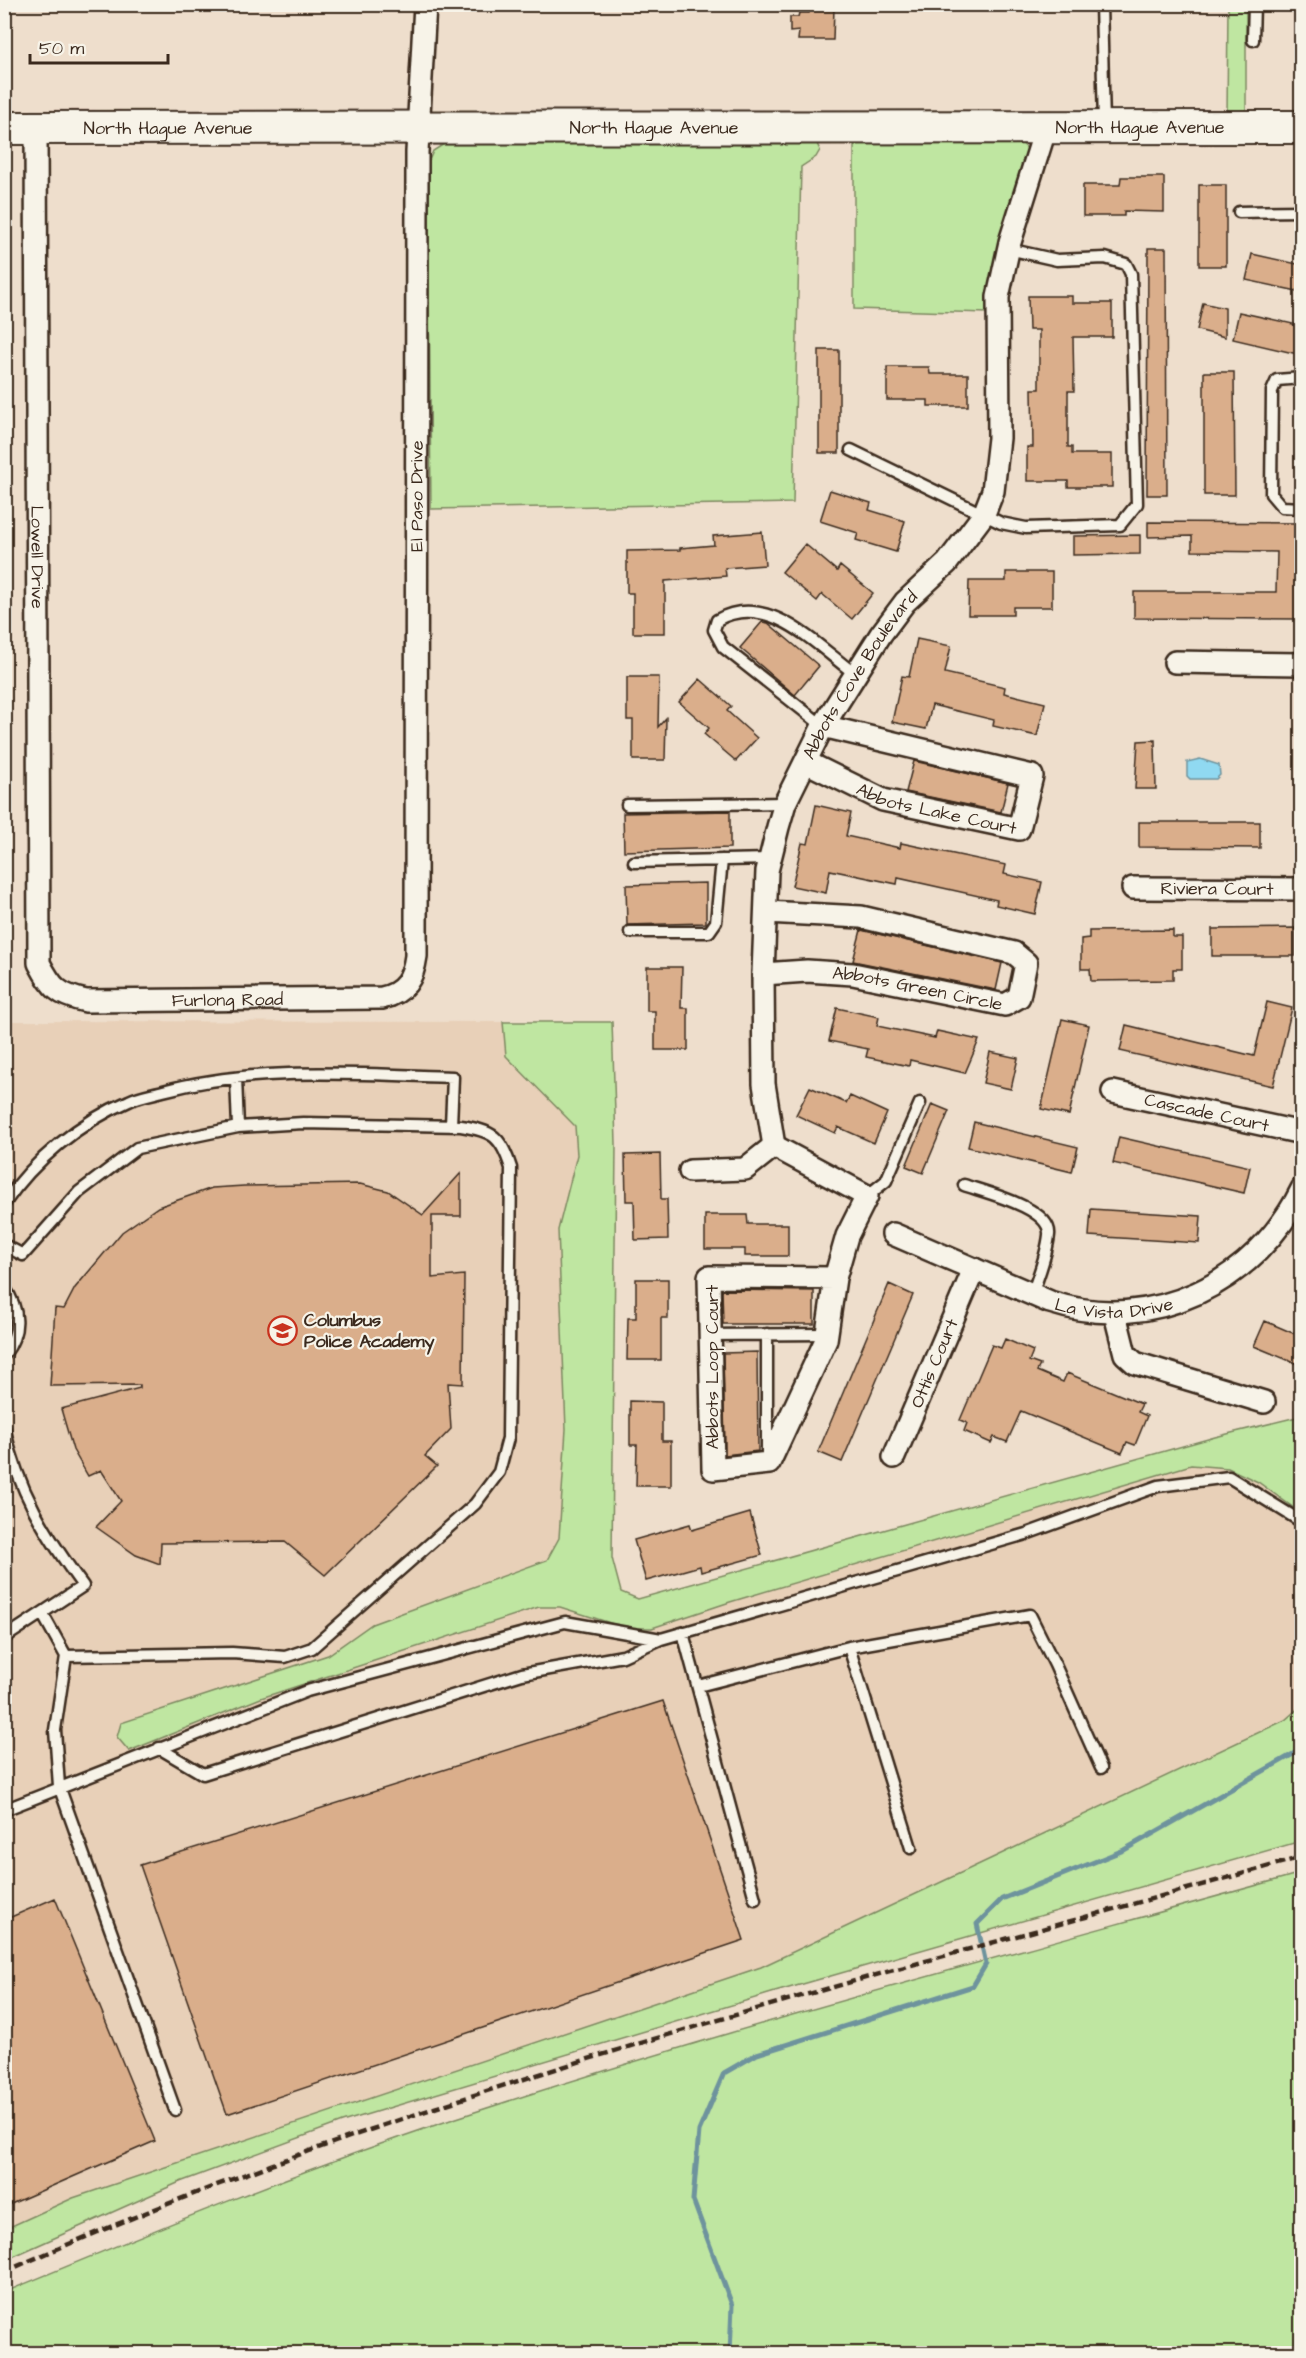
<svg xmlns="http://www.w3.org/2000/svg" width="1306" height="2358" viewBox="0 0 1306 2358" font-family="'Architects Daughter',sans-serif">
<style>
.built{fill:#e8d0b8}
.green{fill:#bfe6a1;stroke:#7d8860;stroke-width:1.5}
.water{fill:#90d9f1;stroke:#6e939d;stroke-width:1.5}
.lines{fill:none;stroke-linecap:round;stroke-linejoin:round}
.stream{stroke:#6e939d;stroke-width:5}
.building{fill:#daae8b;stroke:#3b2a1e;stroke-width:1.5}
.lane-casing{stroke:#3b2a1e;stroke-width:15}
.street-casing{stroke:#3b2a1e;stroke-width:26}
.secondary-casing{stroke:#3b2a1e;stroke-width:36}
.lane{stroke:#f7f3e8;stroke-width:10}
.street{stroke:#f7f3e8;stroke-width:21}
.secondary{stroke:#f7f3e8;stroke-width:32}
.rail{stroke:#3b2a1e;stroke-width:4.5;stroke-dasharray:9 4.5;stroke-linecap:butt}
.labels{text-anchor:middle;stroke-width:4.5;stroke-linejoin:round;paint-order:stroke}
.street-label{font-size:18px;fill:#3b2a1e;stroke:#f7f3e8}
.poi-label{font-size:18px;font-weight:bold;fill:#3b2a1e;stroke:#f7f3e8;text-anchor:start}
</style>
<rect width="100%" height="100%" fill="#eedecc"/>
<filter id="ink" filterUnits="userSpaceOnUse"><feTurbulence type="fractalNoise" baseFrequency=".0167" numOctaves="2"/><feDisplacementMap in="SourceGraphic" scale="12" xChannelSelector="R" yChannelSelector="G"/><feConvolveMatrix kernelMatrix="1 2 1 2 8 2 1 2 1" color-interpolation-filters="sRGB"/></filter>
<g filter="url(#ink)">
<!-- built -->
<path class="built" d="M 4,1021 L 503,1022 L 506,1056 L 575,1126 L 577,1155 L 558,1230 L 566,1429 L 559,1538 L 547,1560 L 372,1624 L 328,1655 L 129,1750 L 261,1698 L 539,1607 L 560,1607 L 626,1628 L 652,1628 L 730,1602 L 1191,1465 L 1228,1468 L 1258,1482 L 1301,1513 L 1301,1706 L 1285,1720 L 761,1967 L 73,2198 L 5,2229 Z"/>
<!-- green -->
<path class="green" d="M 1228,5 L 1246,5 L 1246,116 L 1227,118 Z
M 814,138 L 820,150 L 816,157 L 801,167 L 793,503 L 431,509 L 428,163 L 433,151 L 444,144 Z
M 854,139 L 1017,139 L 1031,152 L 1030,162 C 1010,216 992,254 988,313 L 854,309 Z
M 503,1022 L 612,1022 L 616,1143 L 612,1558 L 621,1592 L 638,1599 L 1215,1437 L 1301,1416 L 1301,1513 L 1258,1482 L 1228,1468 L 1191,1465 L 730,1602 L 652,1628 L 626,1628 L 560,1607 L 539,1607 L 261,1698 L 129,1751 L 117,1737 L 121,1723 L 328,1655 L 372,1624 L 547,1560 L 559,1538 L 566,1429 L 558,1230 L 577,1155 L 575,1126 L 506,1056 Z
M 1301,1706 L 1301,1841 L 775,1992 L 342,2122 L 180,2182 L 5,2260 L 5,2229 L 73,2198 L 761,1967 L 1285,1720 Z
M 1301,1873 L 1301,2353 L 5,2353 L 5,2292 C 161,2227 317,2163 478,2111 C 750,2022 1026,1950 1301,1873 Z"/>
<!-- water -->
<path class="water" d="M 1200,759 L 1219,765 L 1220,775 L 1216,779 L 1190,779 L 1187,776 L 1187,762 Z"/>
<g class="lines">
<!-- stream -->
<path class="stream" d="M 730,2354 L 732,2305 L 693,2200 L 699,2131 L 724,2073 L 757,2054 L 973,1986 L 986,1964 L 977,1924 L 1002,1899 L 1124,1850 L 1302,1749"/>
</g>
<!-- building -->
<path class="building" d="M 810,4 L 834,7 L 833,40 L 798,40 L 799,31 L 790,32 L 790,17 L 798,17 L 799,13 L 809,13 Z
M 1121,177 L 1164,177 L 1164,212 L 1124,211 L 1124,216 L 1083,216 L 1083,185 L 1120,185 Z
M 1199,185 L 1226,185 L 1226,266 L 1199,266 Z
M 1148,248 L 1166,248 L 1167,495 L 1147,495 Z
M 1252,254 L 1302,265 L 1302,292 L 1246,280 Z
M 1028,296 L 1072,296 L 1072,303 L 1112,303 L 1112,337 L 1073,337 L 1074,391 L 1068,391 L 1068,447 L 1072,447 L 1072,454 L 1112,454 L 1112,487 L 1068,487 L 1068,481 L 1027,481 L 1027,447 L 1033,447 L 1032,389 L 1039,389 L 1039,330 L 1029,330 Z
M 1203,303 L 1225,308 L 1225,337 L 1197,330 Z
M 1239,312 L 1302,326 L 1302,355 L 1233,339 Z
M 819,350 L 839,350 L 839,453 L 819,453 Z
M 887,367 L 929,367 L 930,374 L 968,374 L 968,406 L 928,406 L 928,400 L 887,400 Z
M 1204,372 L 1234,372 L 1235,495 L 1204,495 Z
M 830,490 L 871,503 L 869,510 L 905,521 L 896,552 L 856,540 L 858,533 L 820,521 Z
M 1148,522 L 1301,523 L 1297,619 L 1134,618 L 1134,592 L 1276,592 L 1277,552 L 1192,551 L 1192,536 L 1148,537 Z
M 762,532 L 765,565 L 725,568 L 726,576 L 665,581 L 665,633 L 633,633 L 633,593 L 627,593 L 627,551 L 680,550 L 680,548 L 714,545 L 713,536 Z
M 1140,535 L 1140,554 L 1073,555 L 1073,536 Z
M 805,544 L 837,571 L 840,566 L 873,593 L 852,619 L 822,594 L 817,601 L 782,572 Z
M 1006,572 L 1052,572 L 1052,607 L 1013,607 L 1013,615 L 968,615 L 969,581 L 1006,581 Z
M 762,622 L 768,623 L 819,666 L 795,695 L 740,648 Z
M 917,639 L 951,646 L 945,673 L 1005,687 L 1004,693 L 1045,703 L 1037,736 L 993,726 L 994,720 L 932,705 L 926,729 L 892,722 L 902,676 L 909,677 Z
M 627,677 L 659,677 L 658,727 L 666,718 L 665,760 L 633,760 L 633,720 L 627,720 Z
M 700,679 L 731,706 L 727,711 L 757,738 L 736,761 L 704,734 L 709,728 L 679,702 Z
M 1155,740 L 1156,789 L 1135,789 L 1138,741 Z
M 914,761 L 1008,783 L 1001,812 L 906,792 Z
M 816,805 L 851,813 L 846,836 L 900,848 L 901,843 L 1006,865 L 1004,874 L 1042,882 L 1035,914 L 996,905 L 997,900 L 898,878 L 897,884 L 830,870 L 826,893 L 792,886 L 802,843 L 808,844 Z
M 730,811 L 730,848 L 624,851 L 623,813 Z
M 1139,822 L 1260,822 L 1260,848 L 1139,847 Z
M 706,883 L 706,923 L 627,925 L 626,885 Z
M 1295,928 L 1295,956 L 1212,956 L 1212,929 Z
M 861,930 L 1002,963 L 996,990 L 853,961 Z
M 1173,930 L 1173,937 L 1182,937 L 1182,969 L 1173,969 L 1173,980 L 1091,981 L 1090,969 L 1081,969 L 1081,939 L 1089,938 L 1089,931 Z
M 647,967 L 682,967 L 681,1008 L 688,1008 L 688,1050 L 655,1050 L 655,1011 L 647,1011 Z
M 1267,1002 L 1292,1008 L 1273,1086 L 1120,1051 L 1126,1025 L 1254,1056 Z
M 837,1008 L 879,1017 L 877,1026 L 935,1038 L 937,1031 L 979,1040 L 965,1073 L 910,1060 L 909,1066 L 866,1057 L 868,1049 L 829,1041 Z
M 1062,1019 L 1089,1025 L 1069,1115 L 1041,1109 Z
M 990,1052 L 1018,1058 L 1011,1089 L 983,1083 Z
M 810,1087 L 846,1103 L 850,1096 L 887,1113 L 874,1143 L 838,1127 L 835,1133 L 796,1115 Z
M 932,1104 L 949,1111 L 923,1173 L 906,1166 Z
M 974,1122 L 1078,1147 L 1072,1172 L 968,1147 Z
M 1119,1137 L 1250,1167 L 1244,1193 L 1113,1163 Z
M 660,1154 L 661,1199 L 667,1199 L 668,1239 L 635,1240 L 634,1201 L 626,1201 L 625,1155 Z
M 461,1173 L 461,1216 L 432,1216 L 432,1278 L 464,1275 L 463,1384 L 448,1383 L 451,1429 L 425,1456 L 437,1466 L 325,1575 L 285,1542 L 161,1543 L 160,1564 L 136,1555 L 96,1527 L 121,1501 L 101,1470 L 88,1476 L 73,1450 L 61,1409 L 140,1388 L 140,1385 L 50,1386 L 55,1308 L 64,1309 L 75,1288 L 122,1232 L 158,1207 L 212,1188 L 244,1186 L 360,1184 L 388,1191 L 423,1215 Z
M 1091,1209 L 1201,1216 L 1199,1243 L 1089,1236 Z
M 705,1215 L 747,1215 L 748,1224 L 788,1224 L 788,1256 L 745,1256 L 745,1249 L 705,1249 Z
M 636,1279 L 668,1279 L 668,1318 L 661,1318 L 661,1360 L 627,1360 L 628,1318 L 636,1318 Z
M 889,1284 L 913,1295 L 842,1462 L 818,1452 Z
M 722,1290 L 814,1291 L 814,1324 L 723,1324 Z
M 1265,1321 L 1302,1337 L 1302,1366 L 1254,1346 Z
M 1005,1339 L 1033,1351 L 1029,1361 L 1040,1365 L 1037,1371 L 1063,1382 L 1067,1373 L 1142,1404 L 1138,1412 L 1147,1416 L 1135,1445 L 1127,1442 L 1122,1453 L 1021,1411 L 1007,1442 L 994,1437 L 991,1443 L 964,1431 L 967,1423 L 960,1420 L 992,1345 L 1001,1348 Z
M 757,1352 L 758,1451 L 725,1455 L 723,1353 Z
M 630,1401 L 662,1402 L 662,1441 L 671,1441 L 671,1486 L 636,1486 L 637,1445 L 630,1445 Z
M 750,1513 L 762,1555 L 701,1572 L 700,1566 L 646,1581 L 634,1540 L 690,1524 L 692,1530 Z
M 663,1701 L 744,1940 L 227,2114 L 140,1865 Z
M 55,1898 L 155,2141 L 4,2207 L 4,1920 Z"/>
<g class="lines">
<defs>
<path id="lane" d="M 1101,4 L 1104,124
M 1253,40 L 1254,4
M 1239,212 L 1302,211
M 1302,378 L 1277,380 L 1272,391 L 1271,494 L 1282,507 L 1302,508
M 851,450 L 1001,523 L 1026,528 L 1120,525 L 1137,504 L 1131,274 L 1126,264 L 1105,258 L 1057,260 L 1008,249
M 823,726 L 723,647 L 714,630 L 717,620 C 768,591 816,645 855,674
M 627,805 L 785,803
M 634,862 L 770,859
M 630,932 L 709,932 L 716,922 L 722,860
M 236,1078 L 238,1127
M 964,1185 C 984,1192 1052,1208 1049,1235 C 1047,1255 1038,1276 1032,1295
M 867,1196 L 886,1181 L 920,1103
M 4,1204 C 34,1160 80,1122 129,1101 C 139,1096 152,1094 163,1091 C 256,1066 358,1074 453,1077 L 451,1125
M 4,1245 L 23,1255 L 79,1192 L 137,1148 L 238,1127 L 303,1123 L 461,1126 C 493,1131 501,1136 511,1168 L 508,1438 L 499,1472 L 475,1504 L 312,1648 L 285,1657 L 232,1653 L 66,1656
M 4,1287 C 20,1309 21,1333 4,1355
M 709,1335 L 827,1334
M 4,1427 C 18,1491 45,1534 83,1586 L 42,1613 L 66,1656 L 55,1730 L 59,1786 L 175,2110
M 767,1457 L 767,1334
M 683,1633 L 755,1899
M 4,1638 L 42,1613
M 849,1647 L 911,1848
M 698,1686 L 849,1647 L 1030,1615 L 1055,1665 L 1101,1768
M 159,1748 L 203,1774 L 522,1674 L 623,1656 L 661,1639
M 4,1810 L 307,1691 L 565,1622 L 661,1639 L 1026,1534 L 1158,1486 L 1229,1477 L 1302,1522"/>
<g id="street">
<path id="s1" d="M 36,128 L 39,963 C 52,988 58,995 86,1001 L 382,998 C 405,993 413,978 416,956 L 417,152 L 425,4"/>
<path d="M 1175,662 L 1302,664"/>
<path id="s2" d="M 806,762 L 883,800 L 1019,829 L 1032,776 L 823,726"/>
<path id="s3" d="M 1133,888 L 1302,889"/>
<path id="s4" d="M 763,974 L 807,971 L 853,974 L 1005,1005 L 1019,997 L 1026,963 L 1014,953 L 861,917 L 766,912"/>
<path id="s5" d="M 1113,1092 L 1302,1133"/>
<path id="s6" d="M 774,1146 L 764,1084 L 763,974 L 767,871 L 778,827 L 785,803 L 823,726 L 881,634 L 905,602 L 947,563 L 984,514 L 993,491 L 999,438 L 998,297 L 1010,242 L 1046,127"/>
<path d="M 774,1146 L 867,1196 L 847,1236 L 835,1278 L 826,1340 L 769,1463 L 713,1469 L 709,1277 L 835,1278"/>
<path d="M 690,1171 L 745,1169 L 774,1146"/>
<path id="s7" d="M 893,1234 L 1050,1302 C 1152,1335 1256,1283 1302,1189"/>
<path d="M 1115,1314 L 1125,1354 L 1135,1363 L 1264,1402"/>
<path id="s8" d="M 894,1457 L 974,1269"/>
</g>
<g id="secondary">
<path id="s9" d="M 4,128 L 1302,127"/>
</g>
</defs>
<!-- lane casing -->
<use href="#lane" class="lane-casing"/>
<!-- street casing -->
<use href="#street" class="street-casing"/>
<!-- secondary casing -->
<use href="#secondary" class="secondary-casing"/>
<!-- lane -->
<use href="#lane" class="lane"/>
<!-- street -->
<use href="#street" class="street"/>
<!-- secondary -->
<use href="#secondary" class="secondary"/>
<!-- rail -->
<path class="rail" d="M 4,2272 C 421,2088 865,1980 1302,1857"/>
</g>
</g>
<!-- icons -->
<defs>
<symbol id="school-ring" viewBox="-11 -11 22 22"><circle r="9.5" fill="#f7f3e8" stroke="#c8321e" stroke-width="1.5"/><path d="M0-5L7-2L0 1L-7-2ZM-4 1L0 2.5L4 1V4Q0 6-4 4Z" fill="#c8321e"/></symbol>
</defs>
<g fill-rule="evenodd">
<use href="#school-ring" x="266" y="1314" width="33" height="33"/>
</g>
<g class="labels">
<!-- street labels -->
<g class="street-label">
<text dy="6" stroke="none"><textPath href="#s9" startOffset="164">North Hague Avenue</textPath></text>
<text dy="6" stroke="none"><textPath href="#s9" startOffset="650">North Hague Avenue</textPath></text>
<text dy="6" stroke="none"><textPath href="#s9" startOffset="1136">North Hague Avenue</textPath></text>
<text dy="6" stroke="none"><textPath href="#s1" startOffset="1713">El Paso Drive</textPath></text>
<text dy="6" stroke="none"><textPath href="#s1" startOffset="429">Lowell Drive</textPath></text>
<text dy="6" stroke="none"><textPath href="#s6" startOffset="495">Abbots Cove Boulevard</textPath></text>
<text dy="6" stroke="none"><textPath href="#s2" startOffset="140">Abbots Lake Court</textPath></text>
<text dy="6" stroke="none"><textPath href="#s3" startOffset="84">Riviera Court</textPath></text>
<text dy="6" stroke="none"><textPath href="#s4" startOffset="156">Abbots Green Circle</textPath></text>
<text dy="6" stroke="none"><textPath href="#s1" startOffset="1040">Furlong Road</textPath></text>
<text dy="6" stroke="none"><textPath href="#s5" startOffset="96">Cascade Court</textPath></text>
<text dy="6" stroke="none"><textPath href="#s7" startOffset="236">La Vista Drive</textPath></text>
<text dy="6" stroke="none"><textPath href="#s8" startOffset="102">Ottis Court</textPath></text>
<text transform="translate(712 1367) rotate(-90)" y="6">Abbots Loop Court</text>
</g>
<!-- poi labels -->
<g class="poi-label">
<text x="304" y="1326">Columbus<tspan x="304" dy="21">Police Academy</tspan></text>
</g>
</g>
<!-- margin -->
<rect width="1306" height="2358" fill="none" stroke="#f7f3e8" stroke-width="24"/>
<rect x="12" y="12" width="1282" height="2334" fill="none" stroke="#3b2a1e" stroke-width="2" filter="url(#ink)"/>
<!-- scale -->
<path d="M30 54v9h138v-9" fill="none" stroke="#3b2a1e" stroke-width="3"/>
<text x="39" y="54" font-size="18" fill="#3b2a1e" stroke="#f7f3e8" stroke-width="4.5" paint-order="stroke">50 m</text>
</svg>
